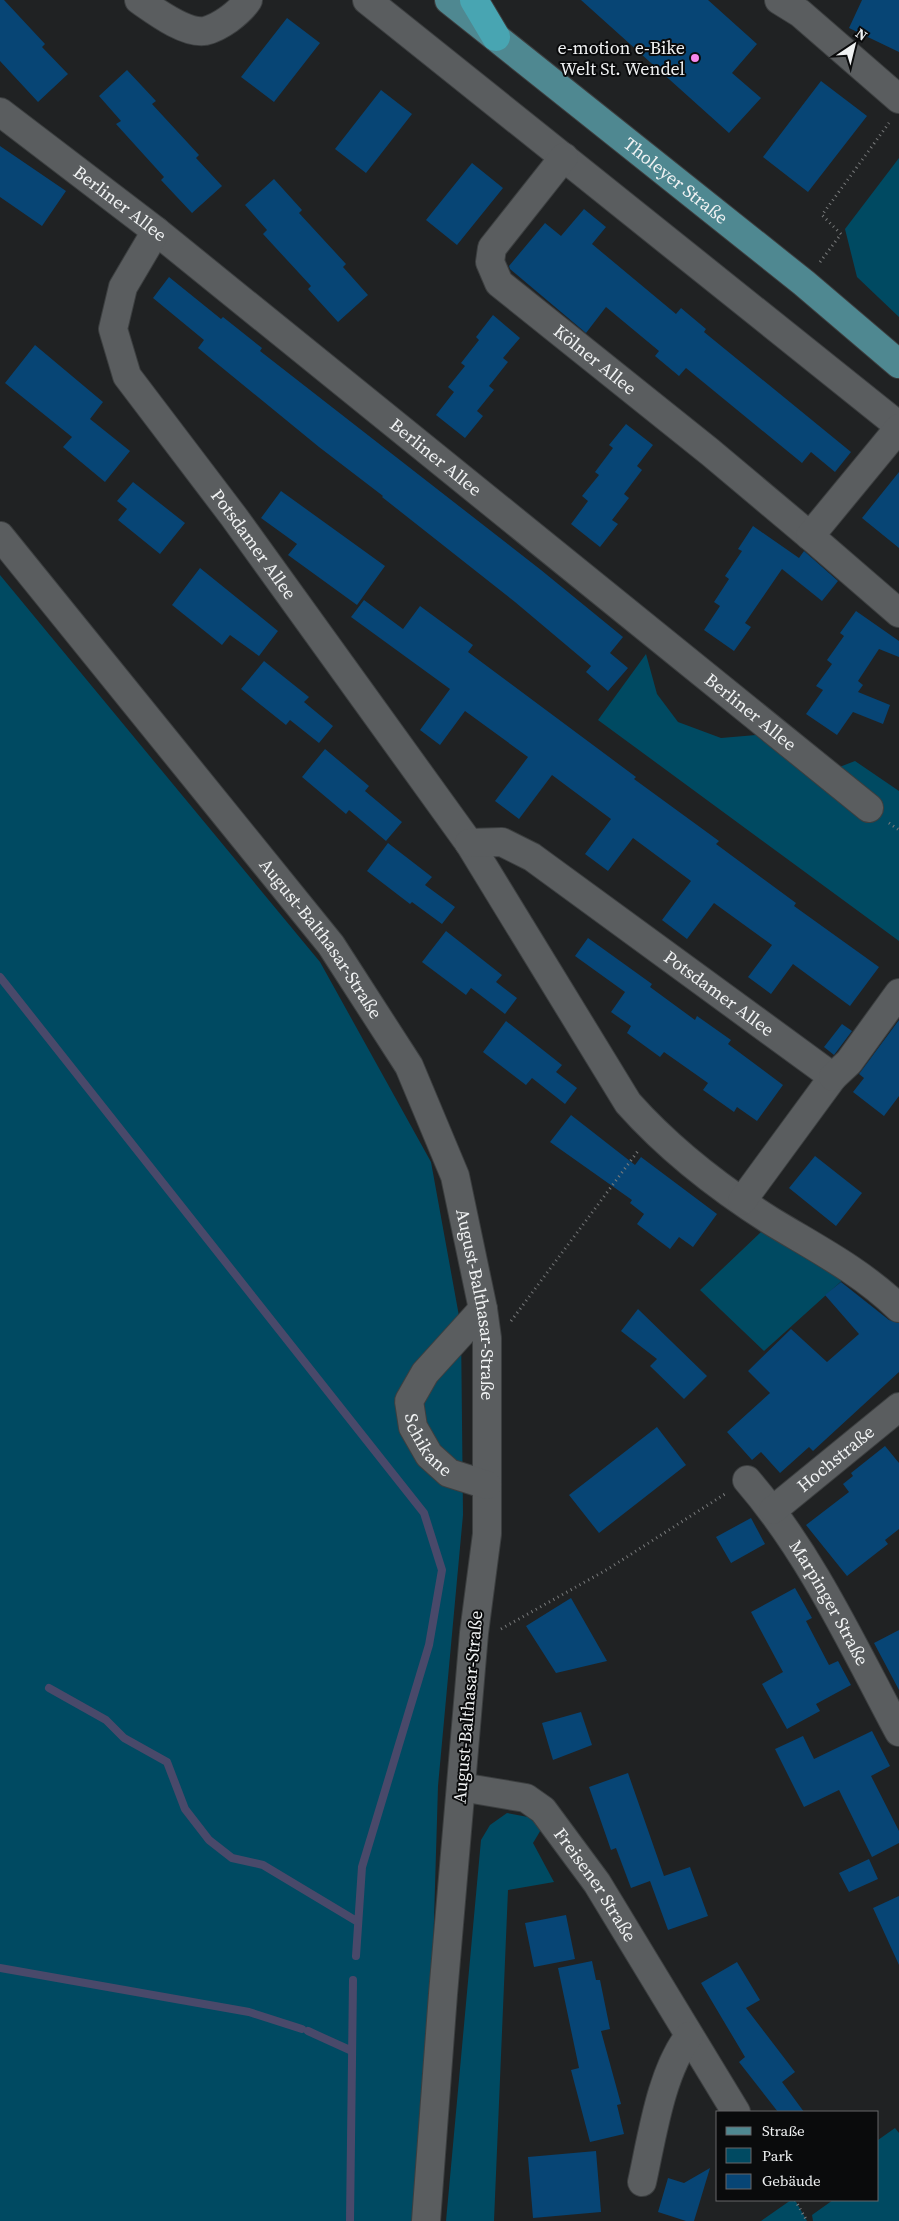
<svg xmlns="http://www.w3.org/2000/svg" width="899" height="2221" viewBox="0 0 899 2221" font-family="'Source Serif 4',serif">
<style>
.green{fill:#004a62}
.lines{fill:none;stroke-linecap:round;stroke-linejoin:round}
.stream{stroke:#49496a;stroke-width:8}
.building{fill:#074575}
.minor-casing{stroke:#3c3f40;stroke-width:30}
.major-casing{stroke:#3c3f40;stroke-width:30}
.highway-casing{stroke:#3c3f40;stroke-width:30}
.path{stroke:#797b7c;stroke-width:3;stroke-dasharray:1 4;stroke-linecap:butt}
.minor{stroke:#5a5d5f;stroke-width:28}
.major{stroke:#4f8891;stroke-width:28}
.highway{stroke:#48a5b2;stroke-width:28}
.poi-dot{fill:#f788ec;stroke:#0a0b0c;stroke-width:2}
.labels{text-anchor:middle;stroke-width:4;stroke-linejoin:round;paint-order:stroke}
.poi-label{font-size:18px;fill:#f0f2f3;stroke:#0a0b0c;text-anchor:end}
.street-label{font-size:18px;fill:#f0f2f3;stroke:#0a0b0c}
</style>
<rect width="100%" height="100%" fill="#202223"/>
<!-- green -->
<path class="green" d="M 899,158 L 899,317 L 857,277 L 845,229 Z
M 0,575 L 320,962 L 431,1162 L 461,1327 L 463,1515 L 438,1786 L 425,2221 L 0,2221 Z
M 646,654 L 657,694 L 678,722 L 721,738 L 756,735 L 787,743 L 824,773 L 855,761 L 899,791 L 899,941 L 598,720 Z
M 761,1232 L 846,1277 L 764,1351 L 700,1290 Z
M 507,1813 L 528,1817 L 542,1828 L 533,1843 L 554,1882 L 508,1890 L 494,2221 L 446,2221 L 481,1840 L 490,1825 Z
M 895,2128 L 899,2133 L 899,2221 L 813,2221 L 812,2215 L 833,2200 L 878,2200 L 878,2140 Z
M 791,2200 L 795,2200 L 807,2221 L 761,2221 Z"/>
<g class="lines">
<!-- stream -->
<path class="stream" d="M 0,977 L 424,1513 L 442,1570 L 429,1645 L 362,1867 L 356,1956
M 49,1688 L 106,1720 L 124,1738 L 167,1762 L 185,1809 L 209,1840 L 232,1858 L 263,1865 L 358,1922
M 0,1968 L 249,2012 L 302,2029
M 308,2031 L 352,2051
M 350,2221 L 353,1980"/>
</g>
<!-- building -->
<path class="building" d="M 0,0 L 4,0 L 45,44 L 42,47 L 68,74 L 38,102 L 0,61 Z
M 581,0 L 708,0 L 757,44 L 732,73 L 761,98 L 729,133 Z
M 862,0 L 899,0 L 899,52 L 849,28 Z
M 287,18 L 320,43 L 274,102 L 241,77 Z
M 127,70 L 156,101 L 152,104 L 199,155 L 196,158 L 222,186 L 192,213 L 161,180 L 164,177 L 116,124 L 121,121 L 99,96 Z
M 821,81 L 867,116 L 808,192 L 763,157 Z
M 381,90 L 412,114 L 366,173 L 335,149 Z
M 0,146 L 66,191 L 42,226 L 0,197 Z
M 472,163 L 503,188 L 457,245 L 426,220 Z
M 274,179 L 302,210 L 299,213 L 346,264 L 343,267 L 368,295 L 338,322 L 308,289 L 311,286 L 263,234 L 267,230 L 245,205 Z
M 584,209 L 606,227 L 592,244 L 676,314 L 681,308 L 706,329 L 704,332 L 851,452 L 835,472 L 811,452 L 802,463 L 686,368 L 679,376 L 655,356 L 659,351 L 606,307 L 586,333 L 510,269 L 509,266 L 545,223 L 561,236 Z
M 169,277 L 221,319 L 223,317 L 262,348 L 260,351 L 541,570 L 623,637 L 610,653 L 628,668 L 608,691 L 586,672 L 591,666 L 515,602 L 382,497 L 383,496 L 319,447 L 198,348 L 204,340 L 153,298 Z
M 493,315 L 520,338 L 503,358 L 508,362 L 489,386 L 494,390 L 477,411 L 483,416 L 465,438 L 436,415 L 454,392 L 448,387 L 465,366 L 461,363 L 479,340 L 476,337 Z
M 35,345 L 103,402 L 90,419 L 130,451 L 105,482 L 63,447 L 72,437 L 5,383 Z
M 626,424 L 653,445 L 637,466 L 642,470 L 624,494 L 629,498 L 612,520 L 618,524 L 600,547 L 571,524 L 588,501 L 582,496 L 599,475 L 595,472 L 613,448 L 609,445 Z
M 899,472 L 899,548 L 862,518 Z
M 133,482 L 185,523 L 160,554 L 118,520 L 127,509 L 117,501 Z
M 281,491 L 385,566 L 357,605 L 288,555 L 297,544 L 261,518 Z
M 753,526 L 799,558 L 804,551 L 838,581 L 822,601 L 782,569 L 745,623 L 751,627 L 734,651 L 704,630 L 720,606 L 714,602 L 729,579 L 725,576 L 742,551 L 738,549 Z
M 200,568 L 278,631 L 259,656 L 230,635 L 222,645 L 172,605 Z
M 364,600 L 403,629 L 420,606 L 473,645 L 468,652 L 636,777 L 634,779 L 719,841 L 716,844 L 796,903 L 794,906 L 879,967 L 850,1006 L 793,964 L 771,994 L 748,977 L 772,945 L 714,903 L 687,939 L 662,920 L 691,881 L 633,838 L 608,871 L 585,854 L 611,819 L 552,775 L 519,819 L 495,801 L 528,757 L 465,711 L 440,745 L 420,730 L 450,689 L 351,617 Z
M 856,611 L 899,641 L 899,657 L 879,649 L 858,681 L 863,685 L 858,692 L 890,705 L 883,724 L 853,712 L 837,735 L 806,714 L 823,690 L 816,686 L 832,664 L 827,660 L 844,636 L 840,633 Z
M 264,661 L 309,697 L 304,702 L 333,726 L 319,743 L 290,720 L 286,725 L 241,689 Z
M 325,749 L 369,786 L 365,791 L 402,822 L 386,841 L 349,810 L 346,814 L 302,777 Z
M 388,843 L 432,877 L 425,885 L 455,907 L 442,924 L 412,902 L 410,904 L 367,871 Z
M 446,931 L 502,975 L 496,982 L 517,998 L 505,1014 L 471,988 L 466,995 L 422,962 Z
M 588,938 L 652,984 L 650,987 L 695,1020 L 697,1016 L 731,1040 L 728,1044 L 783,1085 L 757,1121 L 737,1107 L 734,1112 L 703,1090 L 708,1083 L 664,1052 L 660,1057 L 627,1033 L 631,1026 L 611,1012 L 625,992 L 575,956 Z
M 899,1020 L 899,1096 L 884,1116 L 853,1092 L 864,1078 L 859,1074 Z
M 506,1021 L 562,1065 L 556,1072 L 577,1088 L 565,1104 L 532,1078 L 526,1085 L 483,1052 Z
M 842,1024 L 852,1031 L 834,1055 L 824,1047 Z
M 571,1115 L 635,1165 L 641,1157 L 717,1214 L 693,1247 L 679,1237 L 670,1249 L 637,1224 L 644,1214 L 630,1203 L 632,1200 L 550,1142 Z
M 815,1156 L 862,1193 L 836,1226 L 789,1188 Z
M 841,1282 L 889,1320 L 899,1323 L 899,1372 L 813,1451 L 809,1447 L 780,1473 L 761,1452 L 752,1460 L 727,1432 L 770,1393 L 748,1371 L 791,1329 L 827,1362 L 859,1334 L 825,1295 Z
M 638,1309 L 707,1376 L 684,1399 L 650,1366 L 657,1359 L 621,1331 Z
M 657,1427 L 686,1465 L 599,1533 L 569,1495 Z
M 885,1446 L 899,1463 L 899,1529 L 885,1540 L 888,1544 L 847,1576 L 806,1525 L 849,1492 L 843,1484 L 853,1476 L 851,1473 Z
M 751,1518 L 765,1544 L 731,1563 L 716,1537 Z
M 795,1588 L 812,1618 L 806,1621 L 829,1665 L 838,1661 L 851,1685 L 816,1704 L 820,1711 L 787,1729 L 762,1684 L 783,1672 L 751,1612 Z
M 571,1598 L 607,1661 L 556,1673 L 526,1626 Z
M 899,1630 L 899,1690 L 874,1643 Z
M 581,1712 L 592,1745 L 553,1760 L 542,1723 Z
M 872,1731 L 890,1766 L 871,1776 L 899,1831 L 899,1843 L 872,1857 L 839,1790 L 804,1807 L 775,1749 L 803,1736 L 814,1759 Z
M 628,1773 L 664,1876 L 690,1867 L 708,1916 L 668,1930 L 650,1881 L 631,1888 L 616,1848 L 611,1850 L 589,1787 Z
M 869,1859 L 878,1879 L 849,1892 L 839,1873 Z
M 899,1896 L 899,1965 L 873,1908 Z
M 566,1915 L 575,1959 L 534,1967 L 525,1923 Z
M 592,1961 L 596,1980 L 600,1980 L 610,2029 L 601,2031 L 621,2104 L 617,2105 L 624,2134 L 590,2142 L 571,2070 L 579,2068 L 558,1968 Z
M 737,1962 L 760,2000 L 746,2008 L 795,2072 L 782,2082 L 804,2112 L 778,2112 L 739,2062 L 745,2057 L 701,1983 Z
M 596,2151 L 601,2212 L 533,2218 L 528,2157 Z
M 710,2168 L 694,2221 L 686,2221 L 658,2212 L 668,2178 L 684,2183 Z"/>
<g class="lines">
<defs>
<g id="minor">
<path d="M 139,0 C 155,11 185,34 205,31 C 213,29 222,24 229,19 C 237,13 243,8 248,0"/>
<path d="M 367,0 L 899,426"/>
<path d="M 779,0 L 800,13 L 899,99"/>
<path id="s1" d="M 0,112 L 156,231 L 869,808"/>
<path id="s2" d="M 564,157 L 492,248 L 490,262 L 499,283 L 710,452 L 810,536"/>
<path id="s3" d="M 156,231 L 123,287 L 113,329 L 127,376 L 234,517 L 469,843 L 628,1103 C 669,1149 719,1188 771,1221 C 817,1249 859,1270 899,1308"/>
<path d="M 899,428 L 810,536 L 899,613"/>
<path id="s4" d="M 0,536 L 331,945 L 409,1066 L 455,1176 L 483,1309 L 487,1338 L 487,1534 L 474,1633 L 443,1994 L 426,2221"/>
<path id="s5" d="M 469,843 L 502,842 L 532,857 L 833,1077 L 742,1201"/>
<path d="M 833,1077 L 849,1062 L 899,993"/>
<path id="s6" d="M 483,1309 L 425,1373 L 409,1401 L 413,1427 L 429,1455 L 449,1473 L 487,1485"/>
<path id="s7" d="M 747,1480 C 811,1554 853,1646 899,1732"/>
<path id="s8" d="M 773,1510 L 899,1407"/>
<path id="s9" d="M 461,1787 L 526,1798 L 543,1810 L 597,1883 L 736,2112"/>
<path d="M 642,2182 C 652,2137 661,2072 689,2036"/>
</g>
<g id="major">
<path id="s10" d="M 449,0 L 804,283 L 899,364"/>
</g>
<path id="highway" d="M 474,0 L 496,37"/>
</defs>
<!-- minor casing -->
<use href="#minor" class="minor-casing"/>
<!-- major casing -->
<use href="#major" class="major-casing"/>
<!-- highway casing -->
<use href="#highway" class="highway-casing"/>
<!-- path -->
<path class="path" d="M 820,262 L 841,234 L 822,215 L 889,123
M 889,823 L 899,830
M 511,1321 L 638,1151
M 501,1629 L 608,1569 L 725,1494
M 795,2200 L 807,2221"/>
<!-- minor -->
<use href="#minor" class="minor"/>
<!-- major -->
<use href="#major" class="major"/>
<!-- highway -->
<use href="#highway" class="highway"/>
</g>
<!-- markers -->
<circle class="poi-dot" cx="695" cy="58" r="5"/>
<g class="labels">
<!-- poi labels -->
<g class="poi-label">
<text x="685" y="54">e-motion e-Bike<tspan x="685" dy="21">Welt St. Wendel</tspan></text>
</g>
<!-- street labels -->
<g class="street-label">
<text dy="6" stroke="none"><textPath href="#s10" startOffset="290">Tholeyer Straße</textPath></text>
<text dy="6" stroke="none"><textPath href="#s1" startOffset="151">Berliner Allee</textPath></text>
<text dy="6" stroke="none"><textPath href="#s2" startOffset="276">Kölner Allee</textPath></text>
<text dy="6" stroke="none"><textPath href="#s1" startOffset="556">Berliner Allee</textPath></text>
<text dy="6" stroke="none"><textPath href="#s3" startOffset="368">Potsdamer Allee</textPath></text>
<text dy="6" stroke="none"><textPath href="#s1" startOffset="961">Berliner Allee</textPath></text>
<text dy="6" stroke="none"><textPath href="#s4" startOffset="515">August-Balthasar-Straße</textPath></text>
<text dy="6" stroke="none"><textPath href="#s5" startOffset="298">Potsdamer Allee</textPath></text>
<text dy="6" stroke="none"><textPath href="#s4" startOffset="920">August-Balthasar-Straße</textPath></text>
<text dy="6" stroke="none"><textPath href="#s6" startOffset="168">Schikane</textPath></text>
<text dy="6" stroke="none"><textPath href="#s8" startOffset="81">Hochstraße</textPath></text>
<text dy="6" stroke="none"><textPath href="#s7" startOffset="148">Marpinger Straße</textPath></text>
<text transform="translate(468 1707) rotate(-85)" y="6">August-Balthasar-Straße</text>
<text dy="6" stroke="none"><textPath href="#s9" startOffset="178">Freisener Straße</textPath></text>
</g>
</g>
<!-- legend -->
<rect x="716" y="2111" width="162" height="90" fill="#0a0b0c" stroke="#666768"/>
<rect x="726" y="2127" width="25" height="8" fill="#4f8891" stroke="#666768"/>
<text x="762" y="2136" font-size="15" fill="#f0f2f3">Straße</text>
<rect x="726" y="2148" width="25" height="15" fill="#004a62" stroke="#666768"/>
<text x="762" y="2161" font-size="15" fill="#f0f2f3">Park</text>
<rect x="726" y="2174" width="25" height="15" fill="#074575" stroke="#666768"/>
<text x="762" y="2186" font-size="15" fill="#f0f2f3">Gebäude</text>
<!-- north arrow -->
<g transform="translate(854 45) rotate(35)" stroke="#0a0b0c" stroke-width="4" paint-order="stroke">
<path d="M0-4L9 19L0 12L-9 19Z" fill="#f0f2f3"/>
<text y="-8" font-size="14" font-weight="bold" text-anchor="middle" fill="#f0f2f3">N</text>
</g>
</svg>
